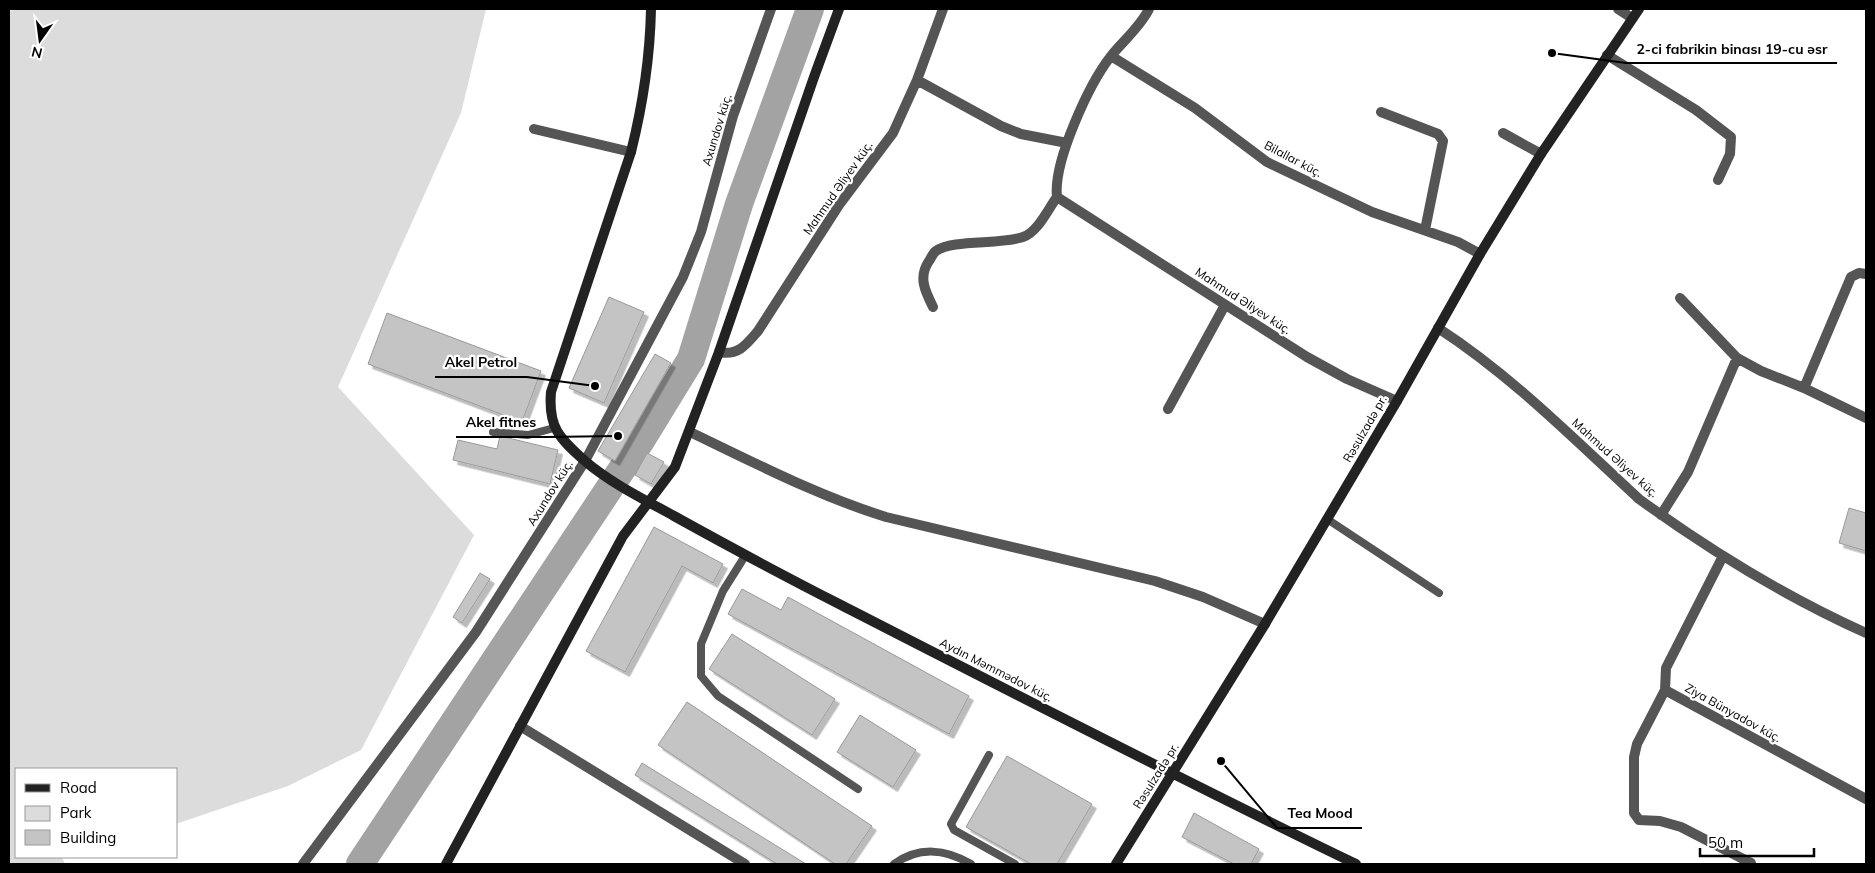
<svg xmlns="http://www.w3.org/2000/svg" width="1875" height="873" viewBox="0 0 1875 873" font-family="Mulish,sans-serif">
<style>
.green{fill:#dcdcdc}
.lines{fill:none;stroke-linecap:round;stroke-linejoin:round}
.river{stroke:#a3a3a3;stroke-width:28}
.building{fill:#c4c4c4;stroke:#999;filter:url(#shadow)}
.lane{stroke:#555;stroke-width:8}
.street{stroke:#555;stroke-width:10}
.secondary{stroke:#222;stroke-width:10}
.labels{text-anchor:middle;stroke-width:4.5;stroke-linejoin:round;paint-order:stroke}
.street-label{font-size:12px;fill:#000;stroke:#fff}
.leader{fill:none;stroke:#000;stroke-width:2}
.callout-dot{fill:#000;stroke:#fff;stroke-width:2}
.callout-label{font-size:14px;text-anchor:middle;font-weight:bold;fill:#000;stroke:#fff;stroke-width:4.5;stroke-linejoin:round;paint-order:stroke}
</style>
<defs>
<filter id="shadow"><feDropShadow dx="4.5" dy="4.5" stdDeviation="0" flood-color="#0004"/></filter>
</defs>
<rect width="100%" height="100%" fill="#fff"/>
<!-- green -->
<path class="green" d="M 20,9 L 486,9 L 461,113 L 338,387 L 474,535 L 361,750 L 288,786 L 176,824 L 176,769 L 16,769 L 16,857 L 62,857 L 65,864 L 9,864 L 9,11 Z"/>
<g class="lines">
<!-- river -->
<path class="river" d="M 360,864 L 642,439 L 691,359 L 739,204 L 810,9"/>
</g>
<!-- building -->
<path class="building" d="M 609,297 L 644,312 L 604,403 L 569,388 Z
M 387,313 L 541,371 L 522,422 L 368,364 Z
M 655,354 L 671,363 L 615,461 L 598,451 Z
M 500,436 L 558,450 L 550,484 L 453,460 L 458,440 L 497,449 Z
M 647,453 L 664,462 L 651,484 L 635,475 Z
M 1849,508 L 1866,513 L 1866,551 L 1839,543 Z
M 654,527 L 723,564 L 713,583 L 682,566 L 625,672 L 586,651 Z
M 480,573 L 490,579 L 462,623 L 453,617 Z
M 742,589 L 781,610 L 788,597 L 969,696 L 949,734 L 728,614 Z
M 732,634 L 835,699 L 812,735 L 709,669 Z
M 687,702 L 872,826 L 846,864 L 835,864 L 658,745 Z
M 860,715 L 916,750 L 893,787 L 837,752 Z
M 1007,756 L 1092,804 L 1057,864 L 1031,864 L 966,827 Z
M 642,763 L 806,864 L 777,864 L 635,775 Z
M 1194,813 L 1259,849 L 1251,864 L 1234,864 L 1182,837 Z"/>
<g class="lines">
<!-- lane -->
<path class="lane" d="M 493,432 L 528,435 L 554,428
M 1327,519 L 1439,593
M 745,556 L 723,591 L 701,644 L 701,676 L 718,696 L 858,789
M 989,755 L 951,824 L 954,830 L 1015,864
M 894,864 C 919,846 946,849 971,864"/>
<!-- street -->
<path class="street" d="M 1618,9 L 1632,18
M 1607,55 L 1696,110 L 1731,137 L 1730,154 L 1718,180
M 1111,56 L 1195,108 L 1267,162 L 1372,212 L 1458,242 L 1480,254
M 917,80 L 1001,126 L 1021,134 L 1067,143
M 1381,112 L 1438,134 L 1443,141 L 1425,230
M 534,129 L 631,152
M 1503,133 L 1541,154
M 1057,197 L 1307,357 L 1347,379 L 1397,401
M 1057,197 C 1053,162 1089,84 1111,56 C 1124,40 1140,27 1149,9
M 1680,298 L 1737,358
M 933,307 C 925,291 918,277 929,261 C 931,258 933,253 936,251 C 952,239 1000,245 1023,237 C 1038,232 1048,209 1057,197
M 1438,328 C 1512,376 1574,439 1639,499 C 1708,549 1788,598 1866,633
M 719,352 C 738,356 746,345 758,331 L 839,205 L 893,133 L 917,80 L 943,9
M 1804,388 L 1851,277 L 1859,273 L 1866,274
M 1168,409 L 1225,305
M 690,432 C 755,463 818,496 886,517 L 1155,581 L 1203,597 L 1265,624
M 1661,515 L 1688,472 L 1737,358 L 1761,371 L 1804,388 L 1866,418
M 1723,556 L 1666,668 L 1665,690 L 1866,799
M 1665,690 L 1637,744 L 1634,757 L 1634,813 L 1639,820 L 1660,821 L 1681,827 L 1751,863
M 520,726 L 745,864
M 303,864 L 476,632 L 585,461 L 683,277 L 701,232 L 733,116 L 771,9"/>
<!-- secondary -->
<path class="secondary" d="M 651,9 C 650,58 643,104 631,152 L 551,392 C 548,427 559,438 585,461 C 609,482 645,500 674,516 C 730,547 786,577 843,606 C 1013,693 1184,781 1356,864
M 446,864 L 623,536 L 675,467 L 719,352 L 814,77 L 839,9
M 1116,864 L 1265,624 L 1397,401 L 1480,254 L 1541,154 L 1639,9"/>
</g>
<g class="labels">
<!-- street labels -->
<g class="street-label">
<text transform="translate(717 130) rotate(-73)" y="4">Axundov küç.</text>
<text transform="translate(1293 159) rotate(28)" y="4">Bilallar küç.</text>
<text transform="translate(838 188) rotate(-55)" y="4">Mahmud Əliyev küç.</text>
<text transform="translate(1243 301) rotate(33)" y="4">Mahmud Əliyev küç.</text>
<text transform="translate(1365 429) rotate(-60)" y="4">Rəsulzadə pr.</text>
<text transform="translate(1615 458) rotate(42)" y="4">Mahmud Əliyev küç.</text>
<text transform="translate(550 493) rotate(-58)" y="4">Axundov küç.</text>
<text transform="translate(996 670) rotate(27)" y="4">Aydın Məmmədov küç.</text>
<text transform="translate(1733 713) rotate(29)" y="4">Ziya Bünyadov küç.</text>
<text transform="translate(1156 776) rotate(-58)" y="4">Rəsulzadə pr.</text>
</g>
</g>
<!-- callouts -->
<path class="leader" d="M1552 53L1626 63H1837M595 386L527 377H435M618 436L547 437H456M1221 761L1277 828H1362"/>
<g class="callout-dot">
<circle cx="1552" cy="53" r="5"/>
<circle cx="595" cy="386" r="5"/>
<circle cx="618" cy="436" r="5"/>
<circle cx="1221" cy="761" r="5"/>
</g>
<g class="callout-label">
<text x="1732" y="54">2-ci fabrikin binası 19-cu əsr</text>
<text x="481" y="367">Akel Petrol</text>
<text x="501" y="427">Akel fitnes</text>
<text x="1320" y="818">Tea Mood</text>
</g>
<!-- border -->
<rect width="1875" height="873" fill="none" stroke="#000000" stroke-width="20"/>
<!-- legend -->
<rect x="15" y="768" width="162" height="90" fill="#ffffff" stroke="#999999"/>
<rect x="25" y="784" width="25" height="8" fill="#222222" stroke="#999999"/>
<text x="60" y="793" font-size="15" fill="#000000">Road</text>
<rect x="25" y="806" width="25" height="15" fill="#dcdcdc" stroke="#999999"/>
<text x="60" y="818" font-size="15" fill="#000000">Park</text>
<rect x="25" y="830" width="25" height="15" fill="#c4c4c4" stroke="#999999"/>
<text x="60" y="843" font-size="15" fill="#000000">Building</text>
<!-- north arrow -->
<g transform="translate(40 40) rotate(194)" stroke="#ffffff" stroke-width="4" paint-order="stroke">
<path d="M0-4L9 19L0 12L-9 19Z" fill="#000000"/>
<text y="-8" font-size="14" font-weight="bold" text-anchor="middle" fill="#000000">N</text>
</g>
<!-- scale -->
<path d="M1700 848v8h114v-8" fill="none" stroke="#000000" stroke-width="2.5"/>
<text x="1708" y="848" font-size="15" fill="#000000" stroke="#ffffff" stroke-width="4" paint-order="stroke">50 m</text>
</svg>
